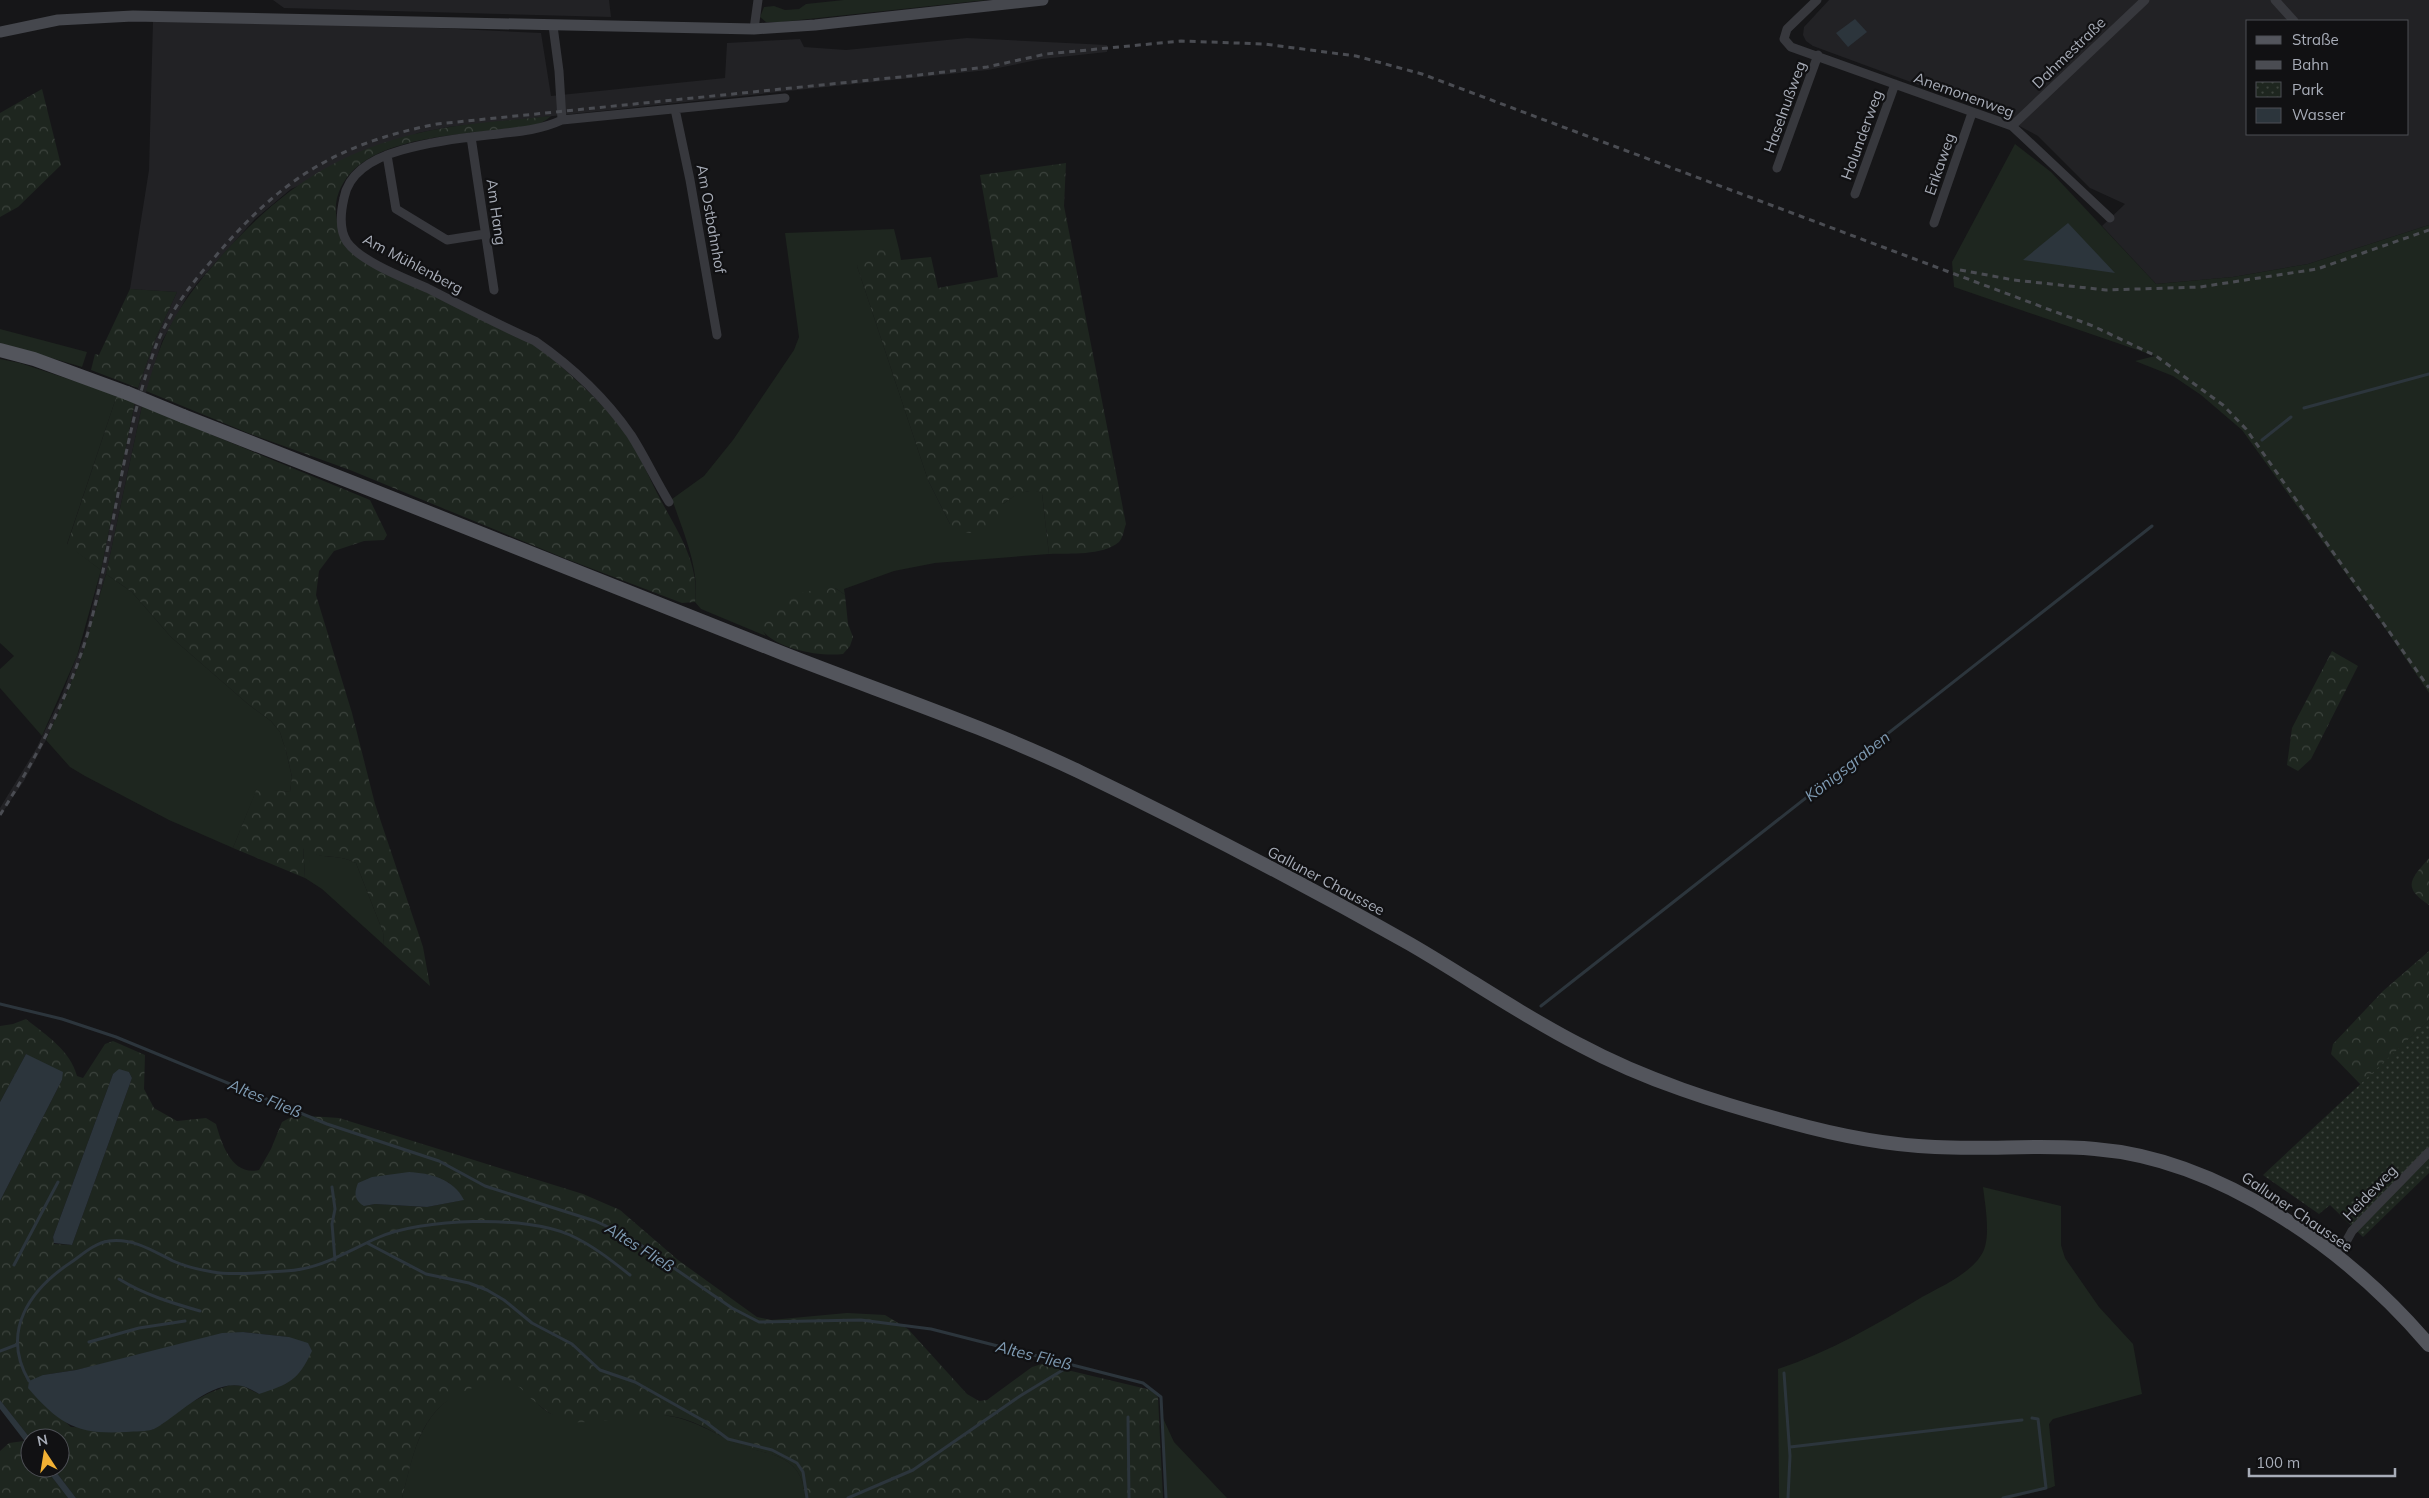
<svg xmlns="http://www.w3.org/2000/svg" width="2429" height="1498" viewBox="0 0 2429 1498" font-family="Mulish,sans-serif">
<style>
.built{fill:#222225;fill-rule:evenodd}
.grass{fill:#1e261f}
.forest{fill:url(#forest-crowns);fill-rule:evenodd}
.park{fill:url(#park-dots)}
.water{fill:#2c353c}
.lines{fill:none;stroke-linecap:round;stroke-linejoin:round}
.stream{stroke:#2c353c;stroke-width:3}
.minor{stroke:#37383d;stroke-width:9}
.secondary{stroke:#45474d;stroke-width:11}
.primary{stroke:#53555c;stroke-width:14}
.rail{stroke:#4a4c52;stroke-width:3;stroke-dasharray:6 5;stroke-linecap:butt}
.primary-bridge{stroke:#53555c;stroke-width:14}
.labels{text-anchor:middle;stroke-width:4.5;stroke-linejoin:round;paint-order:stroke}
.street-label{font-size:15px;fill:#a8adb8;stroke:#111113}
.water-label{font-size:16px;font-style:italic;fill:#7f9bb3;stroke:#111113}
</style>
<defs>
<pattern id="forest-crowns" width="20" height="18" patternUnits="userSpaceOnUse" patternTransform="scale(1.25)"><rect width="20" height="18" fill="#1e261f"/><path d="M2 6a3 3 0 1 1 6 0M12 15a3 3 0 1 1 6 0" fill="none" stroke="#3c433d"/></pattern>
<pattern id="park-dots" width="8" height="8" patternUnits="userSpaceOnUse" patternTransform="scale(1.25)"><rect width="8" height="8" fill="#1e261f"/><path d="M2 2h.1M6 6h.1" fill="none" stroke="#3c433d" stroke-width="1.8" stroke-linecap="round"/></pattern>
</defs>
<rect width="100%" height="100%" fill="#161618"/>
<!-- built -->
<path class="built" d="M 273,0 L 609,0 L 611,17 L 284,8 Z
M 1829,0 L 2429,0 L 2429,225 L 2308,264 L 2233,277 L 2156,284 L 2102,226 L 2125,204 L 2090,188 L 2038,136 L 1995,113 L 1813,46 L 1806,41 L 1803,35 L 1804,27 ZM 2248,21 L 2408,21 L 2408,134 L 2248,134 Z
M 153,21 L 375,25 L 541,33 L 551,96 L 725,78 L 727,43 L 800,39 L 804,47 L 846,50 L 967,38 L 1107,45 L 1107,52 L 1042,59 L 988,70 L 448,127 L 418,133 L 291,189 L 255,219 L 199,281 L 188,295 L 162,341 L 142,406 L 106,574 L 81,659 L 46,740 L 24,781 L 0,816 L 0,808 L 36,749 L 61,697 L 85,635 L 101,570 L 138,388 L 155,340 L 177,292 L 130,289 L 149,170 Z"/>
<!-- grass -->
<path class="grass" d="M 844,0 L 987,0 L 781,22 L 766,22 L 760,17 L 764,7 L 774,6 L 785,10 L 799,9 L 806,4 Z
M 2015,144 L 2051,172 L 2156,284 L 2233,277 L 2308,264 L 2429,225 L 2429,693 L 2380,621 L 2242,430 L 2201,395 L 2173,376 L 2135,361 L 2155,356 L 1954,287 L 1952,262 Z
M 894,229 L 899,249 L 884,249 L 857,266 L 928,480 L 950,524 L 1003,504 L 1018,493 L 1034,490 L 1042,493 L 1049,554 L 935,563 L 894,571 L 844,589 L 845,595 L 835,588 L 761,627 L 766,636 L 701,609 L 695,602 C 700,568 683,532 672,499 L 704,476 L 733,440 L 794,350 L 799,337 L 785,233 Z
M 0,329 L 87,352 L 82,367 L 0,343 Z
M 0,359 L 20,363 L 117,395 L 67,544 L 101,570 L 77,656 L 42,736 L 0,688 L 0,669 L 14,656 L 0,643 Z
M 106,574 L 132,592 L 171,637 L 248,704 L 271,721 L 280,732 L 286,751 L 292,777 L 290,792 L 257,789 L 233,848 L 169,820 L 85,776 L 70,767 L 46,740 L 81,659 Z
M 303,847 C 322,862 335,852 356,863 L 383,932 L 384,945 L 322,889 L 305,878 Z
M 1983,1187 L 2061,1206 L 2061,1245 L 2065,1258 L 2099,1307 L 2133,1344 L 2142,1394 L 2053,1419 L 2049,1424 L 2055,1486 L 2050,1488 L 2012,1498 L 1779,1498 L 1778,1369 C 1829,1352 1876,1325 1922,1297 C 1942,1286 1972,1273 1983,1252 C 1991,1236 1985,1204 1983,1187 Z
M 498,1380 C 503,1381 511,1382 516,1384 C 530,1392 538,1409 554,1415 C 591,1428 627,1410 664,1415 C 693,1419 715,1434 741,1445 C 757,1452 774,1452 788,1462 C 800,1470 805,1484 804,1498 L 402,1498 C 413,1455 419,1414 461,1391 C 472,1386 486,1383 498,1380 Z
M 1162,1416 L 1174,1442 L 1227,1498 L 1165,1498 Z"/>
<!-- forest -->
<path class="forest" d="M 42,89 L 61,165 L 18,207 L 0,217 L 0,113 Z
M 551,116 C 538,129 515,128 497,130 C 447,136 346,139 336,204 C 335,213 338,232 342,241 C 344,246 352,250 356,254 L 534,345 C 561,364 612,411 629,439 C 640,456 648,475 657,493 C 675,528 700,561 695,602 L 682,603 L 564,558 L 350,470 L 248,433 L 146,391 C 151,375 156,357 163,341 C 177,308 199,281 223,254 C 280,191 335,152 419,133 C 462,123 507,121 551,116 Z
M 1066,163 L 1064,206 L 1126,524 C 1124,529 1123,538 1119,542 C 1102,556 1070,553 1049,554 L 1042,493 C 1027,487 1015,495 1003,504 L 999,521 L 970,533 L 957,531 L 950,524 L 928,480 L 857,266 L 866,253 L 884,249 L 899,249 L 901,260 L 931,257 L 938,288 L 998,277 L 980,175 Z
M 130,289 L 177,292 L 155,340 L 138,388 L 91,370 L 95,354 L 99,355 Z
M 117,395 L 135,402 L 101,570 L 67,545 Z
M 142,406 L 370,500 L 387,535 L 384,540 L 364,541 L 334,551 L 319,571 L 316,595 L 352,713 L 375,804 L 423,947 L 430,986 L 384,945 L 383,932 L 356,863 C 335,852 322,862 303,848 L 305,878 L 233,848 L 257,788 L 290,792 L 292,777 L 286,751 L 280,732 L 271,721 L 248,704 L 171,637 L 132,592 L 106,574 Z
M 826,587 L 835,588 L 845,595 L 848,624 L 853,637 L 850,646 L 843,654 C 820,657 773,649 760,627 L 772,610 L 802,593 Z
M 2332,651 L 2358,666 L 2311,759 L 2298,771 L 2287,765 L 2292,728 Z
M 2429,858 L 2429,905 C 2402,887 2410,880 2429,858 Z
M 2429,951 L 2429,1020 L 2361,1085 L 2331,1054 L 2333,1044 L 2383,991 Z
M 26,1019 C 47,1036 70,1050 77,1076 L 83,1078 L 105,1044 L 113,1041 L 145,1055 L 144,1089 L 154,1108 L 177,1121 L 206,1118 L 216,1124 C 222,1145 232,1176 259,1170 L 271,1149 L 282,1122 L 295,1115 L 339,1118 L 583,1194 L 620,1210 L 678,1260 L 757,1317 L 771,1320 L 847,1313 L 885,1315 L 908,1329 L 967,1394 L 979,1401 L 987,1400 L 1032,1367 L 1042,1364 L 1151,1390 L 1158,1397 L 1163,1498 L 804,1498 C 805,1484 800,1470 788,1462 C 774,1452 757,1452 742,1446 C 715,1434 691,1416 661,1415 C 634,1414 589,1426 566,1421 C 555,1418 542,1408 534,1401 C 527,1396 522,1387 514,1384 C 500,1379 491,1382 478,1386 C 420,1404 416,1446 402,1498 L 76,1498 L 53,1468 L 60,1468 L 60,1438 L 30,1438 L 0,1400 L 0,1201 L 62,1080 L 26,1054 L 0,1102 L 0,1026 L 13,1024 ZM 129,1072 L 132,1078 L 72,1245 L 54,1244 L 53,1237 L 113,1074 ZM 448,1182 L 463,1200 L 427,1207 L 375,1204 L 364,1206 ZM 243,1332 L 289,1337 L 259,1394 L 243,1386 L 230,1385 L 209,1393 L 181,1408 L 152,1430 L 71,1427 L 61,1418 L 43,1375 L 76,1370 Z
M 24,1441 L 30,1448 L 30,1468 L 45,1468 L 68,1498 L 0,1498 L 0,1451 L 9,1443 Z"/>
<!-- park -->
<path class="park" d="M 2429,1020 L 2429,1173 L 2363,1237 L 2330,1205 L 2319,1214 L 2263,1175 Z"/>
<!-- water -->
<path class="water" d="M 1855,19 L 1867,32 L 1848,47 L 1836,33 Z
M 2068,223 L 2115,273 L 2023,260 Z
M 26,1054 L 63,1072 L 62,1080 L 0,1201 L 0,1102 Z
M 119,1069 L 129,1072 L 132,1078 L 72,1245 L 54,1243 L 53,1237 L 113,1074 Z
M 409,1172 C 430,1173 454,1179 464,1200 L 427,1207 L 375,1204 L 364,1206 C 354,1200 354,1193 358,1183 L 372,1177 Z
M 243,1332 L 289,1337 L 308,1343 L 312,1351 C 298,1381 289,1384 259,1394 C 254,1391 247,1387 242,1386 C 211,1379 178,1416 154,1429 C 147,1432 135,1431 127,1432 C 77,1435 60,1425 28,1388 L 29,1381 L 43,1375 L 76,1370 L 222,1333 Z
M 0,1400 L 30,1438 L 30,1448 L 0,1409 Z
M 45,1468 L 53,1468 L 76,1498 L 68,1498 Z"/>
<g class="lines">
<!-- stream -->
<path class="stream" d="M 2304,408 L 2429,374
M 2262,440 L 2291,417
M 0,1004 L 62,1019 L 116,1037 L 327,1124 L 439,1161 L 485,1186 L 595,1221 L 626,1235 L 732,1308 L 759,1322 L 861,1320 L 931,1329 L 1143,1383 L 1161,1397 L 1166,1498
M 1541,1006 L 2152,526
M 332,1187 L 335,1209 L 332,1224 L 335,1260
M 367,1243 L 426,1274 L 469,1283 L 487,1290 L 504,1300 L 532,1323 L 572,1344 L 600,1370 L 635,1382 L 704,1421 L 728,1439 L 772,1450 L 797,1463 L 803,1472 L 807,1498
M 14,1265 L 58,1182
M 119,1279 C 145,1295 172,1303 200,1311
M 89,1342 L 139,1328 L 185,1321
M 0,1351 L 16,1345
M 1784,1373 L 1790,1456 L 1788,1498
M 29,1381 C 0,1331 30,1289 73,1261 C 84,1253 95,1243 109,1241 C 134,1238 153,1251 173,1261 C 184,1266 201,1270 213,1272 C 235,1276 262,1272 285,1271 C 319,1270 346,1252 377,1238 C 421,1218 526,1215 570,1235 C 592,1245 611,1260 630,1275
M 1128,1417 L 1129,1498
M 1790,1447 L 2022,1420
M 848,1498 L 913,1470 L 1020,1396 L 1071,1365
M 2003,1498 L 2046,1488 L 2038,1419 L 2032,1418"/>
<!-- minor -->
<path class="minor" d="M 1817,0 L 1787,29 L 1784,39 L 1791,47 L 2012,126 L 2110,218
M 2275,0 L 2294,21
M 553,26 L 559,71 L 562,120
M 754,29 L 758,0
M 675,109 L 690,180 L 717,335
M 2012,126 L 2145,0
M 471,137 L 494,290
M 387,155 L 396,209 L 447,240 L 485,234
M 1777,168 L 1818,55
M 1855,194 L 1895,84
M 1934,223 L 1972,113
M 669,502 C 656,481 645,457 631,435 C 606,399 571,366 535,341 C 499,325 464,307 429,289 C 407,279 361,262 347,242 C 339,230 341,211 344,198 C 349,170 377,157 402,150 C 430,142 459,138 488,135 C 514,132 538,131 562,120 L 785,98
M 2337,1258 L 2352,1231 L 2429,1152"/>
<!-- secondary -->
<path class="secondary" d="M 0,32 L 58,20 L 133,16 L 754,29 L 815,25 L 1043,0"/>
<!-- primary -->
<path class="primary" d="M 0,350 L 34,359 L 127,393
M 183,416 C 383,494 582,573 782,653 C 881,692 984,726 1080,772 C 1192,826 1302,883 1410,944 C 1467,977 1521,1015 1580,1045 C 1645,1080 1718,1103 1789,1122 C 1836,1135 1885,1145 1935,1147 C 1988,1150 2042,1144 2095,1149 C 2221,1159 2349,1251 2429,1345"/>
<!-- rail -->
<path class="rail" d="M 1960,270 L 2014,280 L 2106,290 L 2200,287 L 2317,269 L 2429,230
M 0,815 C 35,760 66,702 86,639 C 114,545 120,446 153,354 C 165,318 189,286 214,258 C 280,180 335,144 437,124 L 910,76 L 987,67 L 1046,54 L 1181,41 L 1264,44 L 1356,56 L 1422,74 L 2093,326 L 2156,356 L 2223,405 L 2246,429 L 2429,688"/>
<!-- primary-bridge -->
<path class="primary-bridge" d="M 127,393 L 183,416"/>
</g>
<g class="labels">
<!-- street labels -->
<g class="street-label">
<text transform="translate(2069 53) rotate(-44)" y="5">Dahmestraße</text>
<text transform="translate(1964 95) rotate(20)" y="5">Anemonenweg</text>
<text transform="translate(1785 107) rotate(-70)" y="5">Haselnußweg</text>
<text transform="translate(1862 135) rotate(-70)" y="5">Holunderweg</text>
<text transform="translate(1940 164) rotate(-71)" y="5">Erikaweg</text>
<text transform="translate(496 212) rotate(82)" y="5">Am Hang</text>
<text transform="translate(711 219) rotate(80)" y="5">Am Ostbahnhof</text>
<text transform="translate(413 264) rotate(28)" y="5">Am Mühlenberg</text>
<text transform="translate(1326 881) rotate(28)" y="5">Galluner Chaussee</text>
<text transform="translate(2370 1193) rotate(-46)" y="5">Heideweg</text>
<text transform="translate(2297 1212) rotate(34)" y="5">Galluner Chaussee</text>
</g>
<!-- water labels -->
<g class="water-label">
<text transform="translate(1847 766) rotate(-38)" y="6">Königsgraben</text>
<text transform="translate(265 1098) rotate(22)" y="6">Altes Fließ</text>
<text transform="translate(640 1247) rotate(32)" y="6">Altes Fließ</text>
<text transform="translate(1034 1355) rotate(14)" y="6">Altes Fließ</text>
</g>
</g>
<!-- legend -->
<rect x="2246" y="20" width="162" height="115" fill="#111113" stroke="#4d4f55"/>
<rect x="2256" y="36" width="25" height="8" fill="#53555c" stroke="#4d4f55"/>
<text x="2292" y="45" font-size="15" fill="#a8adb8">Straße</text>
<rect x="2256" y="61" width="25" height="8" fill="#4a4c52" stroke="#4d4f55"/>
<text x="2292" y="70" font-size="15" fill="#a8adb8">Bahn</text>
<rect x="2256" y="82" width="25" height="15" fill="url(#park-dots)" stroke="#4d4f55"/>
<text x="2292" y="95" font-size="15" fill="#a8adb8">Park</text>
<rect x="2256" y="108" width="25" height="15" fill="#2c353c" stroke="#4d4f55"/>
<text x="2292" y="120" font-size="15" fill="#a8adb8">Wasser</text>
<!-- north arrow -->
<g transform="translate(45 1453) rotate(348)"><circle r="24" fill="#111113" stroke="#4d4f55"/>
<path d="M0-4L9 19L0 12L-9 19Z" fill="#f2b134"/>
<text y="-8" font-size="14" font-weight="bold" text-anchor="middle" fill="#a8adb8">N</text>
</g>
<!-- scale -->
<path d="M2249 1468v8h146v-8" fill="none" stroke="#a8adb8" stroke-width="2.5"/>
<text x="2256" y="1468" font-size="15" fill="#a8adb8" stroke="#111113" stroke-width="4" paint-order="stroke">100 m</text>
</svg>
